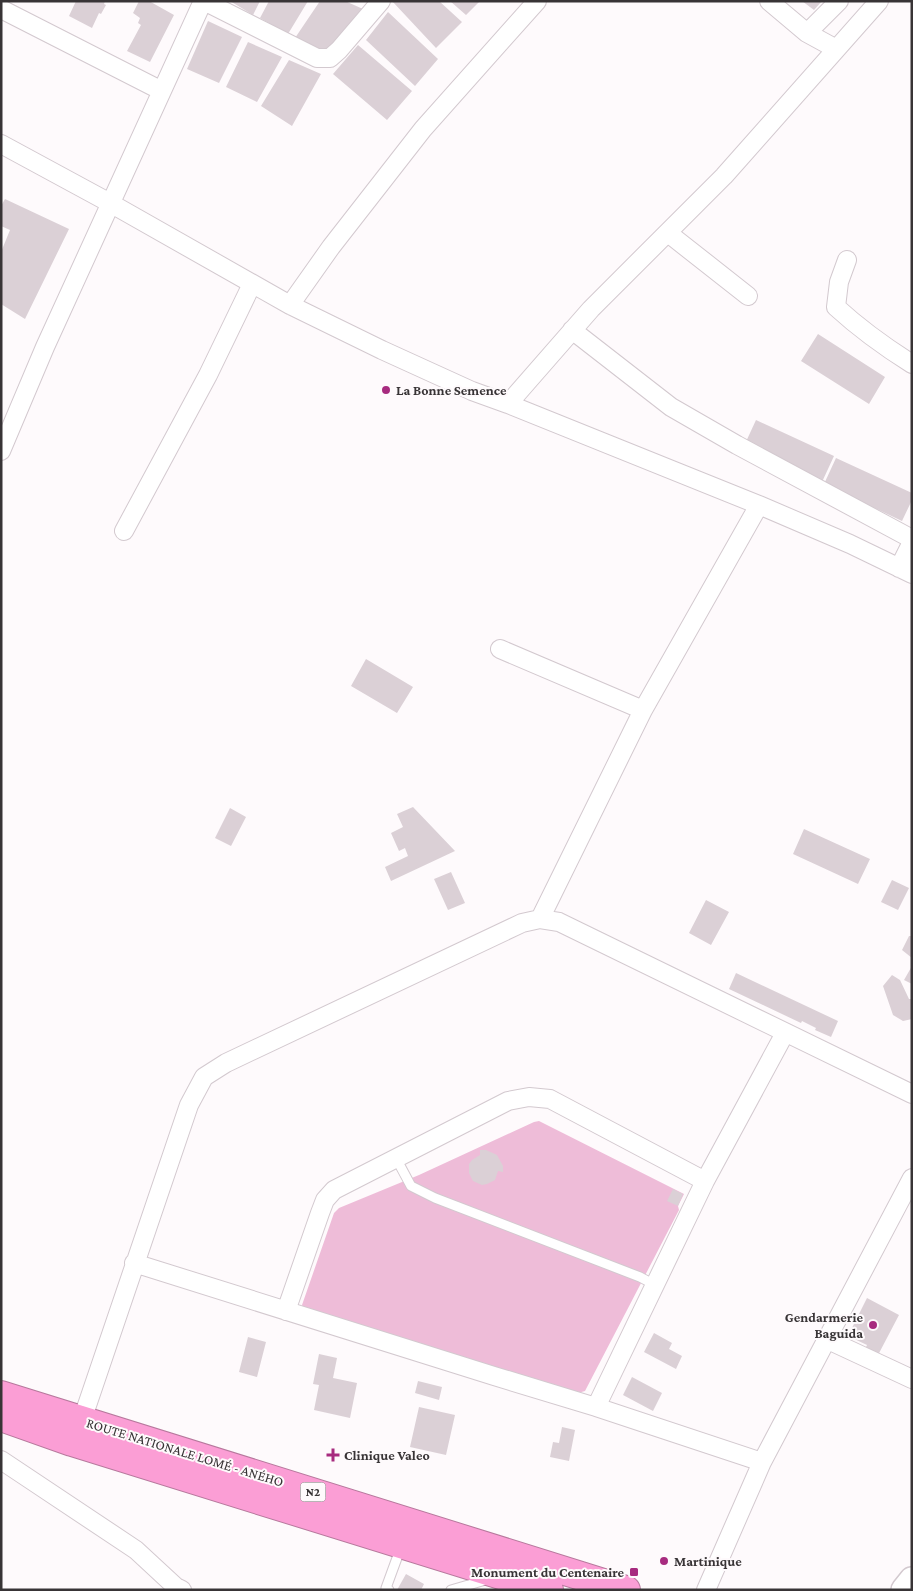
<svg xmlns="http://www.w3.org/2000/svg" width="913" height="1591" viewBox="0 0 913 1591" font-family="'Crimson Pro',serif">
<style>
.green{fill:#eebcd8}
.building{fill:#dbd0d6}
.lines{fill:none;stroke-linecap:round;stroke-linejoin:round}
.lane-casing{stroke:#d3c9cf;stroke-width:11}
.street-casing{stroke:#d3c9cf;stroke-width:20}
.secondary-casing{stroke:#d3c9cf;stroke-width:28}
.highway-casing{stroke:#b7799d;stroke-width:30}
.lane{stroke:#fff;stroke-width:9}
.street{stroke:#fff;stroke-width:18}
.secondary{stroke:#fff;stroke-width:25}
.highway{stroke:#fb9ed5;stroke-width:28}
.poi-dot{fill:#a72b7f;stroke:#fefafc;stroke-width:2}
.labels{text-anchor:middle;stroke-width:4;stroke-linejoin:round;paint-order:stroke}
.shield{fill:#fefafc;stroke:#736f71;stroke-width:1}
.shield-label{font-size:12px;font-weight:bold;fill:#383436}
.poi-label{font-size:14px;font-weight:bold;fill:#383436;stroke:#fefafc;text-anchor:start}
.street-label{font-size:14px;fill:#383436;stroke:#fefafc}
</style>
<rect width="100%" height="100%" fill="#fefafc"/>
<!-- green -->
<path class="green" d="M 539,1121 L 684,1194 L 678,1206 L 679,1210 L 585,1391 L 578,1393 L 306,1315 L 302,1305 L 334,1213 L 339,1208 L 419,1175 L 534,1122 Z"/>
<!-- building -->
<path class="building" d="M 76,1 L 105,1 L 104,4 L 106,5 L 101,14 L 99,13 L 92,28 L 69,16 Z
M 139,1 L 149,1 L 174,15 L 150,62 L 127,51 L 141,25 L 138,23 L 140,18 L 133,13 Z
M 230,1 L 260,1 L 253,15 Z
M 269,1 L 308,1 L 288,34 L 260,18 Z
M 320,1 L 345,1 L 363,9 L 327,52 L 295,38 Z
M 392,1 L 439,1 L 462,22 L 436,48 Z
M 450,1 L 480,1 L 466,15 Z
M 802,1 L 822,1 L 814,10 Z
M 388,12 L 438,59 L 415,86 L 366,40 Z
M 208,21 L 242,37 L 219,83 L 187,69 Z
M 248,42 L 282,57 L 257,102 L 226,87 Z
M 358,45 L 412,91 L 387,120 L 333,74 Z
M 289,60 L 321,74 L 292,126 L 261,106 Z
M 5,199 L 69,229 L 25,319 L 1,304 L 1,252 L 10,230 L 1,226 L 1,206 Z
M 818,334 L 885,377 L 869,404 L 801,361 Z
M 756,420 L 834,456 L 822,482 L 744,446 Z
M 836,458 L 912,493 L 912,500 L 902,521 L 824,484 Z
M 366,659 L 413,687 L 397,713 L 351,686 Z
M 413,807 L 455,851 L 391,881 L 385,867 L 408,856 L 405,848 L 399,851 L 391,833 L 403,827 L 397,814 Z
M 230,808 L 246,817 L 231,846 L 215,838 Z
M 804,829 L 870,859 L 858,884 L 793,854 Z
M 451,872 L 465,903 L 448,910 L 434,879 Z
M 892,880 L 909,888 L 898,910 L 881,902 Z
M 706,900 L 729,912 L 711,945 L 689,933 Z
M 909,936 L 912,936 L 912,958 L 902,950 Z
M 912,966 L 912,984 L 904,980 Z
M 736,973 L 838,1021 L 831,1037 L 815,1030 L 816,1028 L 802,1021 L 801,1023 L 729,989 Z
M 892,975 L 900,980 L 909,999 L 912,999 L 912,1019 L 903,1021 L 893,1015 L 883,986 Z
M 480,1150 L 486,1150 L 497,1155 L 503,1166 L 503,1172 L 498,1171 L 495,1180 L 487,1184 L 482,1185 L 473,1181 L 469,1173 L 469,1164 L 472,1160 L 480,1155 Z
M 673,1189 L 683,1194 L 678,1206 L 667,1201 Z
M 867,1298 L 899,1315 L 877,1357 L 864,1351 L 867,1345 L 848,1336 Z
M 654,1333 L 672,1343 L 669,1349 L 682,1356 L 676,1369 L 644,1352 Z
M 248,1337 L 266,1342 L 257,1377 L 239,1372 Z
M 319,1354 L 337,1358 L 333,1378 L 357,1383 L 350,1418 L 314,1410 L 319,1385 L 313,1384 Z
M 632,1377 L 662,1393 L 653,1411 L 623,1395 Z
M 418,1381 L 442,1387 L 439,1400 L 415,1393 Z
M 419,1407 L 455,1415 L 446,1455 L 410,1447 Z
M 562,1427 L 575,1430 L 569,1461 L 550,1457 L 553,1442 L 559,1443 Z
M 406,1574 L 424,1584 L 421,1590 L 397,1590 Z"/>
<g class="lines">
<defs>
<path id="lane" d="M 396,1158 L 411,1186 L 435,1198 L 640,1277 L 655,1285
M 389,1590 L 386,1588 L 401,1547
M 451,1590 L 489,1579"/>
<path id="street" d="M 204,1 L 317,58 L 330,58 L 339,50 L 381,1
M 769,1 L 807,33 L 829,45 L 835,51
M 1,9 L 162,91
M 807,33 L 839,1
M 1,144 L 110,203 L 290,305 L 382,350 L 472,391 L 508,404 L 759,505 L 850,544 L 912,574
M 668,233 L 748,296
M 847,260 L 839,282 L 836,307 C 860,329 885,347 912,364
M 290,305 L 331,247 L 423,129 L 537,1
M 572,330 L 671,407 L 737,445 L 912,539
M 508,404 L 591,309 L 724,176 L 879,1
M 1,451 L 45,347 L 203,1
M 124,531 L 208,375 L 252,284
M 899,568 L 912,542
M 500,649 L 643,710
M 540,919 L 643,710 L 759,505
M 134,1263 L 494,1376 L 596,1407 L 762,1462
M 286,1311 L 320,1213 L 325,1200 L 334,1190 L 508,1101 L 529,1097 L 550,1099 L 705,1181
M 826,1339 L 912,1379
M 596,1407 L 705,1181 L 785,1033
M 82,1420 L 189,1105 L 204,1077 L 226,1063 L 522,923 L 540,919 L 559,922 L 912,1094
M 1,1460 L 136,1550 L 176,1587 L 182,1590
M 706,1590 L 762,1462 L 912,1178"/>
<path id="secondary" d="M 904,1590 L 912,1580"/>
<path id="highway" d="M 1,1395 L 626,1590
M 1,1417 L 72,1442 L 549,1590"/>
</defs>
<!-- lane casing -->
<use href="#lane" class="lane-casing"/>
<!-- street casing -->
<use href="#street" class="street-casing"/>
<!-- secondary casing -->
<use href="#secondary" class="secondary-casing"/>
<!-- highway casing -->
<use href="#highway" class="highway-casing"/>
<!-- lane -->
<use href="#lane" class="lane"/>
<!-- street -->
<use href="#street" class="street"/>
<!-- secondary -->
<use href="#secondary" class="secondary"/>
<!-- highway -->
<use href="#highway" class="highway"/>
</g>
<!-- markers -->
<g class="poi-dot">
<circle cx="386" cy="390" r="5"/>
<circle cx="873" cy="1325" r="5"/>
<path d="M330.5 1447.5h5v5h5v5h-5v5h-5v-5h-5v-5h5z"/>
<circle cx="664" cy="1561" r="5"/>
<rect x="629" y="1567" width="10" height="10" rx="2.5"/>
</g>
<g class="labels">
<!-- shield labels -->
<rect class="shield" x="300.5" y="1482.5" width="25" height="19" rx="4"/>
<g class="shield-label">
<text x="313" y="1496">N2</text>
</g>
<!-- poi labels -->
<g class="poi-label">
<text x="396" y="395">La Bonne Semence</text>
<text x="863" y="1322" text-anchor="end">Gendarmerie<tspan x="863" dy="16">Baguida</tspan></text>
<text x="344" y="1460">Clinique Valeo</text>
<text x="674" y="1566">Martinique</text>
<text x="624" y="1577" text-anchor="end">Monument du Centenaire</text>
</g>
<!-- street labels -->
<g class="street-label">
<text transform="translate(185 1452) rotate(17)" y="5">ROUTE NATIONALE LOMÉ - ANÉHO</text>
</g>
</g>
<!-- border -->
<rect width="913" height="1591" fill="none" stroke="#383436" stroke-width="5"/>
</svg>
